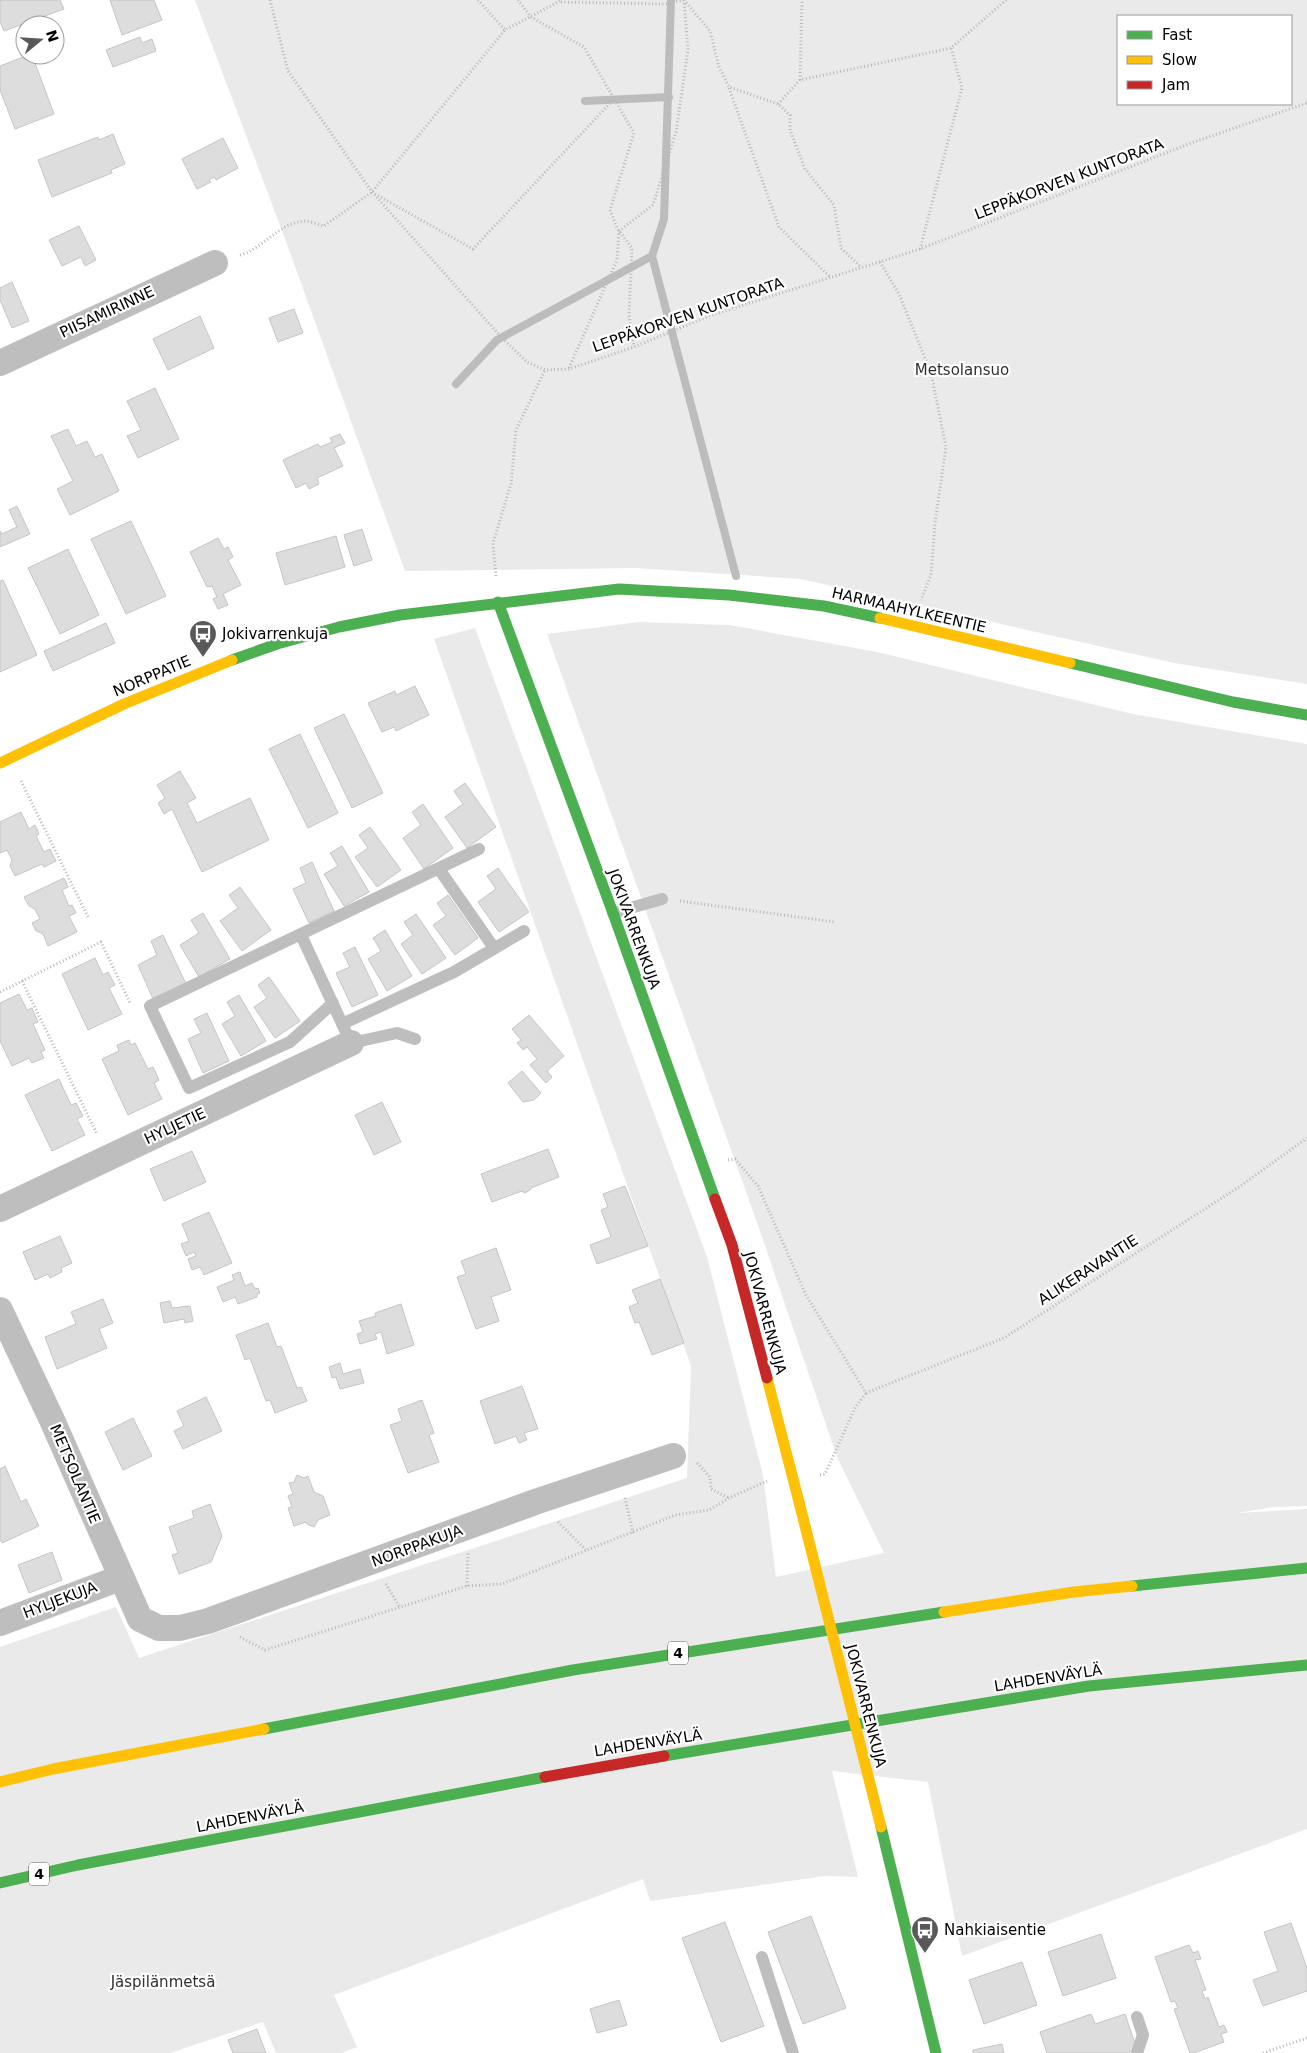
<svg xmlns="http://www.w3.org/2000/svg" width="1307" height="2053" viewBox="0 0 1307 2053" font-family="'DejaVu Sans',sans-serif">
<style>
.green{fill:#eaeaea;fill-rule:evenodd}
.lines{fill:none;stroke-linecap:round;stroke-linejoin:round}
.stream{stroke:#bcbcbc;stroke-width:8}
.building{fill:#ddd;stroke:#c5c5c5}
.path{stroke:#b8b8b8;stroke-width:3;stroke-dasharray:1 2.5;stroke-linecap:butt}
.lane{stroke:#bebebe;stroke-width:12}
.street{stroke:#bebebe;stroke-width:26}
.fast{stroke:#4caf50;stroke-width:11}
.slow{stroke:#ffc107;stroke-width:11}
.jam{stroke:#c62828;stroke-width:11}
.slow-bridge{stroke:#ffc107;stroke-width:11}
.labels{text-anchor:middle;stroke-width:4.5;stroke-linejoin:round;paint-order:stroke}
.shield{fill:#fff;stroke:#4c4c4c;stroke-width:1}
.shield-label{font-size:14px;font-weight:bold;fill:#000}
.street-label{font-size:15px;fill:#000;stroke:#fff}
.park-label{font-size:15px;fill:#303030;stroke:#fff}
.poi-label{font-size:15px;fill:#000;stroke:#fff;text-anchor:start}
</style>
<rect width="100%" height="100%" fill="#fff"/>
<!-- green -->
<path class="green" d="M 195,0 L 1307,0 L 1307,684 L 1174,663 L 801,579 L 635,568 L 405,571 L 284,236 ZM 1118,16 L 1291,16 L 1291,104 L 1118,104 Z
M 639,622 L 730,625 L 877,652 L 1133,714 L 1307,744 L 1307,1506 L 1274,1507 L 1237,1513 L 1307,1509 L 1307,1829 L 962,1956 L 928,1782 L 832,1771 L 858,1877 L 825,1876 L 650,1901 L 643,1879 L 334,1995 L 357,2047 L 342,2053 L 276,2053 L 263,2022 L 170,2053 L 0,2053 L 0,1647 L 116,1607 L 139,1658 L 687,1478 L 691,1366 L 434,639 L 475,628 L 707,1257 L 763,1475 L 776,1577 L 884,1553 L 837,1457 L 760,1231 L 547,634 Z"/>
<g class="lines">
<!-- stream -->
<path class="stream" d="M 671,0 L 664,219 L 652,256 L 736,576
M 585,101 L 669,97
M 456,384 L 497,340 L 652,256"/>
</g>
<!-- building -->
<path class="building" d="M 0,0 L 60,0 L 64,9 L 4,31 L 0,22 Z
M 110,0 L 154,0 L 162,20 L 122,35 Z
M 140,37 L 142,43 L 152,39 L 156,51 L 113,67 L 106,50 Z
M 28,55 L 32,55 L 54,114 L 15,129 L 0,90 L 0,66 Z
M 113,134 L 125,164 L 111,170 L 112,173 L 52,197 L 38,160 L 98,137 L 99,140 Z
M 223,138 L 238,168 L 216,180 L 214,177 L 209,180 L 211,182 L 197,189 L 182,159 Z
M 79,226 L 96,260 L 85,266 L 81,257 L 62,266 L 49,240 Z
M 12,282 L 29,321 L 12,328 L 0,300 L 0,288 Z
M 294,309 L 303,333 L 278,342 L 269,318 Z
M 200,316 L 214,348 L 168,370 L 153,339 Z
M 155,388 L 179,439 L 138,458 L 127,436 L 141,430 L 127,401 Z
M 68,429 L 76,446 L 87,441 L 95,457 L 102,454 L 119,491 L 70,515 L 57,489 L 73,481 L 51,436 Z
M 340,434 L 345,443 L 334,448 L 343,466 L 317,478 L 319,484 L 309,489 L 306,483 L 296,488 L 283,460 L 318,444 L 320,447 L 332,442 L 330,438 Z
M 17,506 L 30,534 L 0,547 L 0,531 L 2,534 L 17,527 L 9,510 Z
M 131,521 L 166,596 L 126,614 L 91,539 Z
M 362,529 L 372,560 L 354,566 L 344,535 Z
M 336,536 L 345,567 L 285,585 L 276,553 Z
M 218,538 L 224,549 L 228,547 L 233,557 L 228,560 L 241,585 L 223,594 L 228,605 L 218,609 L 213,599 L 217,597 L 212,586 L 207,587 L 190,552 Z
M 68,549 L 99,615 L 60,634 L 28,568 Z
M 3,580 L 37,655 L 0,672 L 0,581 Z
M 106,623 L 115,643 L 53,671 L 44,651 Z
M 415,686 L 429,715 L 396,731 L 394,727 L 382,732 L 368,703 L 395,691 L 396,695 Z
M 344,714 L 383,793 L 352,808 L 314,728 Z
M 300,734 L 338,813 L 308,828 L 269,749 Z
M 180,771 L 196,798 L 187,803 L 197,823 L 250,798 L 269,840 L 202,872 L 172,809 L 164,814 L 158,803 L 165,798 L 157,785 Z
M 465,783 L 496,827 L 467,848 L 445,817 L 463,804 L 454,791 Z
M 423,804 L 453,848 L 424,869 L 403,838 L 421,825 L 412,812 Z
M 21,812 L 29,829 L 35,825 L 39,834 L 36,836 L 44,852 L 50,849 L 56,861 L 44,867 L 42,864 L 15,876 L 10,866 L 12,860 L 7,850 L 0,853 L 0,822 Z
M 370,827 L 401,870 L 377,887 L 355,857 L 368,848 L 359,835 Z
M 342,846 L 369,892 L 344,906 L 324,874 L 338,866 L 330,853 Z
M 312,862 L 334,911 L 309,923 L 293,889 L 306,883 L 300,868 Z
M 498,868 L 529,912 L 499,932 L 478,902 L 496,889 L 487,876 Z
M 64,878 L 68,887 L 62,890 L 69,906 L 72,905 L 76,913 L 69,916 L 77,932 L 48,946 L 43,934 L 36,931 L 32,923 L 40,919 L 35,909 L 29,906 L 24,897 Z
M 240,887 L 271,930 L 242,951 L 220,921 L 238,908 L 229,895 Z
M 448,895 L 478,938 L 455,955 L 433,925 L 446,916 L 437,903 Z
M 203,913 L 230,959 L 199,977 L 180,945 L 199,933 L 191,920 Z
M 416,914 L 446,958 L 422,974 L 401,944 L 413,935 L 404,922 Z
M 385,930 L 412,976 L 387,991 L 368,959 L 381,951 L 373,938 Z
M 163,935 L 186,984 L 153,999 L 138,965 L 157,955 L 151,941 Z
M 355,947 L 378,995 L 352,1007 L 336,973 L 350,967 L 343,953 Z
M 95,958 L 103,975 L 108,972 L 115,985 L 109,988 L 122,1014 L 88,1030 L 62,974 Z
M 269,977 L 300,1021 L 275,1038 L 254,1007 L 267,998 L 258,985 Z
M 19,994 L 27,1010 L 32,1008 L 38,1022 L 33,1024 L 45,1050 L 41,1052 L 44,1058 L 32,1063 L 29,1058 L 12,1066 L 0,1041 L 0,1003 Z
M 239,995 L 266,1041 L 241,1056 L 222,1024 L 235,1016 L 227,1002 Z
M 207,1013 L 229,1061 L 203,1073 L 188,1039 L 201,1033 L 194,1019 Z
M 529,1015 L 564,1056 L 547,1071 L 552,1077 L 546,1083 L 530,1065 L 537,1059 L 527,1047 L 523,1050 L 517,1043 L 521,1040 L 512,1029 Z
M 129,1040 L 131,1045 L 135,1043 L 148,1069 L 153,1067 L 159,1080 L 154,1083 L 162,1099 L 128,1115 L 102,1059 L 119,1051 L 117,1045 Z
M 522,1071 L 541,1093 L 534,1100 L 523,1102 L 508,1083 Z
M 59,1079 L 71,1105 L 76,1103 L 83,1116 L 77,1119 L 85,1135 L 52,1151 L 25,1095 Z
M 382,1102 L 401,1142 L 374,1155 L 355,1115 Z
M 548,1149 L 559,1177 L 531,1188 L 530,1190 L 525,1193 L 522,1191 L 492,1202 L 481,1174 Z
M 192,1151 L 206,1182 L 164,1201 L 150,1169 Z
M 625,1186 L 648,1246 L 597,1264 L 590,1245 L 611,1237 L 601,1210 L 608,1207 L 603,1194 Z
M 209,1212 L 232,1263 L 204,1275 L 200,1267 L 192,1270 L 188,1259 L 196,1256 L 194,1252 L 186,1256 L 181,1244 L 189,1241 L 182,1224 Z
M 60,1236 L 72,1263 L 61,1268 L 62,1272 L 50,1278 L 48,1274 L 35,1280 L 23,1252 Z
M 496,1248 L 511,1290 L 491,1297 L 499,1321 L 476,1329 L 457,1277 L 466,1274 L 461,1261 Z
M 240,1272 L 245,1286 L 252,1283 L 255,1289 L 258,1288 L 260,1293 L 257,1294 L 257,1297 L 238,1304 L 235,1297 L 223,1302 L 217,1287 L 234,1280 L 232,1275 Z
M 660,1279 L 684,1343 L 652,1355 L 639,1322 L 635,1323 L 629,1307 L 638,1303 L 632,1290 Z
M 103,1299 L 113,1323 L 99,1329 L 107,1348 L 57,1369 L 45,1337 L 76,1324 L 71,1312 Z
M 170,1301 L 172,1308 L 190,1306 L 193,1321 L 185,1323 L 184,1319 L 164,1323 L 160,1303 Z
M 401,1304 L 414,1345 L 387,1354 L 381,1332 L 375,1334 L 377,1339 L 360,1344 L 357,1334 L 363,1332 L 359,1321 L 376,1316 L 375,1313 Z
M 268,1323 L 277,1347 L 281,1346 L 297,1388 L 301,1387 L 307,1401 L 275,1413 L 270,1400 L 266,1401 L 250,1358 L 245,1360 L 236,1335 Z
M 340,1363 L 343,1374 L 360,1369 L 364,1383 L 340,1389 L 336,1377 L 332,1378 L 329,1367 Z
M 522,1386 L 538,1429 L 524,1433 L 527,1440 L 519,1443 L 516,1436 L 495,1444 L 480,1401 Z
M 206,1397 L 222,1431 L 183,1449 L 174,1431 L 184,1426 L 177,1411 Z
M 422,1400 L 434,1433 L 429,1435 L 439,1462 L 408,1473 L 390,1425 L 402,1421 L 398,1409 Z
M 133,1418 L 152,1456 L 123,1470 L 105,1432 Z
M 5,1466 L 21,1502 L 26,1499 L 39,1526 L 2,1543 L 0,1539 L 0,1469 Z
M 297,1475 L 304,1478 L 308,1476 L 314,1492 L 323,1496 L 330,1515 L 318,1520 L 314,1527 L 307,1524 L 306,1522 L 294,1526 L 288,1508 L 292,1507 L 288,1496 L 293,1494 L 289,1483 L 294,1482 Z
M 210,1504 L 222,1536 L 211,1562 L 179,1574 L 172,1555 L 178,1553 L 169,1527 L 194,1518 L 192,1511 Z
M 52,1552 L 62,1580 L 29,1593 L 18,1565 Z
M 811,1916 L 846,2008 L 803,2024 L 768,1932 Z
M 725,1922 L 764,2026 L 721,2042 L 682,1938 Z
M 1291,1923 L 1307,1968 L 1307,1991 L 1263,2006 L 1253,1980 L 1278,1971 L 1264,1932 Z
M 1101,1934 L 1116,1978 L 1063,1996 L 1048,1952 Z
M 1189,1945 L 1193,1953 L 1198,1951 L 1201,1959 L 1195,1960 L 1206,1990 L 1202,1991 L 1205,1999 L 1208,1997 L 1219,2027 L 1224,2025 L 1227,2032 L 1221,2034 L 1224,2042 L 1194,2053 L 1190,2053 L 1174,2009 L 1178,2008 L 1175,2001 L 1171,2002 L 1155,1957 Z
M 1022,1962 L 1037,2005 L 984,2024 L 969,1980 Z
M 619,2000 L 627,2025 L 597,2033 L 590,2009 Z
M 1091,2014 L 1095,2024 L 1125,2014 L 1137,2049 L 1127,2053 L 1047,2053 L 1040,2032 Z
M 257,2029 L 266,2053 L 233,2053 L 228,2040 Z
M 1002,2044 L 1004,2053 L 973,2053 L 973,2050 Z"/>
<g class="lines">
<!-- path -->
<path class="path" d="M 270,0 L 288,71 L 372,192 L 502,338 L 527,362 L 545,370 L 569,369 L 634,347 L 709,316 L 920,249 L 1194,142 L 1307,103
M 478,0 L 505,30
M 518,0 L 531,17 L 584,47 L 634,133 L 610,210 L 617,228 L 632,248 L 629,315 L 634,347
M 684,0 L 710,31 L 719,67 L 729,87 L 778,104 L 790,115 L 790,130 L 805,169 L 834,205 L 841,248 L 861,267
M 561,2 L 664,4 L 684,0
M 800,80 L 802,0
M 729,88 L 779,227 L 831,278
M 778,104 L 800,80 L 951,48 L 1006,0
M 375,194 L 473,249 L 613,100
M 920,249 L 962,88 L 951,48
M 240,255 C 263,249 280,222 305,221 C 311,221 319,225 324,226 L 372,192 L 505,30 L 562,0
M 880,262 L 899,294 L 931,373 L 946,447 L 935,523 L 931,575 L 921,600
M 569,368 L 617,260 L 619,231 L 653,205 L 676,132 L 688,50 L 684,0
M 496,576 L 493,543 L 511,484 L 516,430 L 545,370
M 21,781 L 88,917
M 680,901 L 835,922
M 22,981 L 97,1134
M 0,992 L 101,942 L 130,1003
M 728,1160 L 735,1159 L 758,1186 L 806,1295 L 866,1393
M 866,1393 L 1004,1338 L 1239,1187 L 1307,1138
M 697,1463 L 710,1477 L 711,1489 L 729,1498
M 820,1475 L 825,1474 L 855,1408 L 866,1393
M 625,1498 L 633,1533
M 558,1522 L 586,1550
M 386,1584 L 400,1608
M 467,1586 L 468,1553
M 240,1637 L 265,1650 L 467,1586 L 502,1584 L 675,1515 L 709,1510 L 729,1498 L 767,1481
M 1263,2053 L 1307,2038"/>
<!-- lane -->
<path class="lane" d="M 439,869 L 494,948
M 613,913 L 662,899
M 301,935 L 351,1043 L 397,1033 L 415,1039
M 333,1003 L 290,1042 L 189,1088 L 150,1006 L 479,849
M 342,1024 L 454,972 L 524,931
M 762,1957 L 793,2053
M 1137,2017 L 1143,2035 L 1137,2053"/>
<!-- street -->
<path class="street" d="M 0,363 L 215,263
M 0,1209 L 351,1043
M 0,1310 L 52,1420 L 140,1619 L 159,1628 L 180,1628 L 208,1621 L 538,1501 L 673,1456
M 0,1623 L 120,1578"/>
<!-- fast -->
<path class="fast" d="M 498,602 L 613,913 L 715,1199
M 232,660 L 277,644 L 339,627 L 400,615 L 619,589 L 729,595 L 824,606 L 880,618
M 1070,663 L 1233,702 L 1307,715
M 1132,1586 L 1307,1568
M 264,1729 L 573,1670 L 944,1612
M 664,1756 L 1089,1686 L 1307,1665
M 881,1827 L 936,2053
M 0,1883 L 78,1865 L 545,1777"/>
<!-- slow -->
<path class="slow" d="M 880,618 L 1070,663
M 0,763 L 124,704 L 232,660
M 767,1378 L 799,1502
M 944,1612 L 1074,1592 L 1132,1586
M 0,1782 L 53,1769 L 264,1729"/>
<!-- jam -->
<path class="jam" d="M 715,1199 L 732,1245 L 767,1378
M 545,1777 L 664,1756"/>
<!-- slow-bridge -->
<path class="slow-bridge" d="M 799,1502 L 881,1827"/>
</g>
<!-- icons -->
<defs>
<symbol id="bus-pin" viewBox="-11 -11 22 30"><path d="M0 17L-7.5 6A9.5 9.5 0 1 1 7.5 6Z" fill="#595959" stroke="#fff"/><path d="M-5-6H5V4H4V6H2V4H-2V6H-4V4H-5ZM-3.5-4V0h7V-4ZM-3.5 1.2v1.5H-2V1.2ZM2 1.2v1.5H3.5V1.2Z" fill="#fff"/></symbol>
</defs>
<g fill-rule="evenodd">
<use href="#bus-pin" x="187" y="618" width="32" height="43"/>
<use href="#bus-pin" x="909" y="1914" width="32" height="43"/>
</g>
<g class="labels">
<!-- shield labels -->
<g class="shield">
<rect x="668" y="1641.5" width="20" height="23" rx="4"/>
<rect x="29" y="1862.5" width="20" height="23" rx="4"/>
</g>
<g class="shield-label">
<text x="678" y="1658">4</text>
<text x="39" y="1879">4</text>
</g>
<!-- street labels -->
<g class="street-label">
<text transform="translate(1069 179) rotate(-21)" y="5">LEPPÄKORVEN KUNTORATA</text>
<text transform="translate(107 312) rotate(-25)" y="5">PIISAMIRINNE</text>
<text transform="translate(688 315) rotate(-19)" y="5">LEPPÄKORVEN KUNTORATA</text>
<text transform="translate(909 610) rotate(13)" y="5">HARMAAHYLKEENTIE</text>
<text transform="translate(152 676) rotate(-23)" y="5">NORPPATIE</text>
<text transform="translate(634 929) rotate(70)" y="5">JOKIVARRENKUJA</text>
<text transform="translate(175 1126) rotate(-25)" y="5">HYLJETIE</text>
<text transform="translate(1088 1270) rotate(-33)" y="5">ALIKERAVANTIE</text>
<text transform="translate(765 1313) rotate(75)" y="5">JOKIVARRENKUJA</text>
<text transform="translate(75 1474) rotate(67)" y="5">METSOLANTIE</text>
<text transform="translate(417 1546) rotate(-20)" y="5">NORPPAKUJA</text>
<text transform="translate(60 1600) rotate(-21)" y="5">HYLJEKUJA</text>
<text transform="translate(1048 1678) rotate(-9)" y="5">LAHDENVÄYLÄ</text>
<text transform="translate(866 1706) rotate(76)" y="5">JOKIVARRENKUJA</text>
<text transform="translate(648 1743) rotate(-9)" y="5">LAHDENVÄYLÄ</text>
<text transform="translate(250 1817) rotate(-11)" y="5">LAHDENVÄYLÄ</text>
</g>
<!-- park labels -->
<g class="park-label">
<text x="962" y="375">Metsolansuo</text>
<text x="163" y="1987">Jäspilänmetsä</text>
</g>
<!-- poi labels -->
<g class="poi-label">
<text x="222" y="639">Jokivarrenkuja</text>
<text x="944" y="1935">Nahkiaisentie</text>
</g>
</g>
<!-- legend -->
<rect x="1117" y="15" width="175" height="90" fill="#ffffff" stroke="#999999"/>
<rect x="1127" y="31" width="25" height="8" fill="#4caf50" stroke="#999999"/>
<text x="1162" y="40" font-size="15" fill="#000000">Fast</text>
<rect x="1127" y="56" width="25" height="8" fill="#ffc107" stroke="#999999"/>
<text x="1162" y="65" font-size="15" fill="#000000">Slow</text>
<rect x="1127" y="81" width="25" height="8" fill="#c62828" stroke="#999999"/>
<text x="1162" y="90" font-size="15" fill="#000000">Jam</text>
<!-- north arrow -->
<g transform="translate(40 40) rotate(72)"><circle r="24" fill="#ffffff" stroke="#999999"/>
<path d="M0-4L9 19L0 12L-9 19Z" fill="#595959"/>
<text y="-8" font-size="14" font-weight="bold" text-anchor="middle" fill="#000000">N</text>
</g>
</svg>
